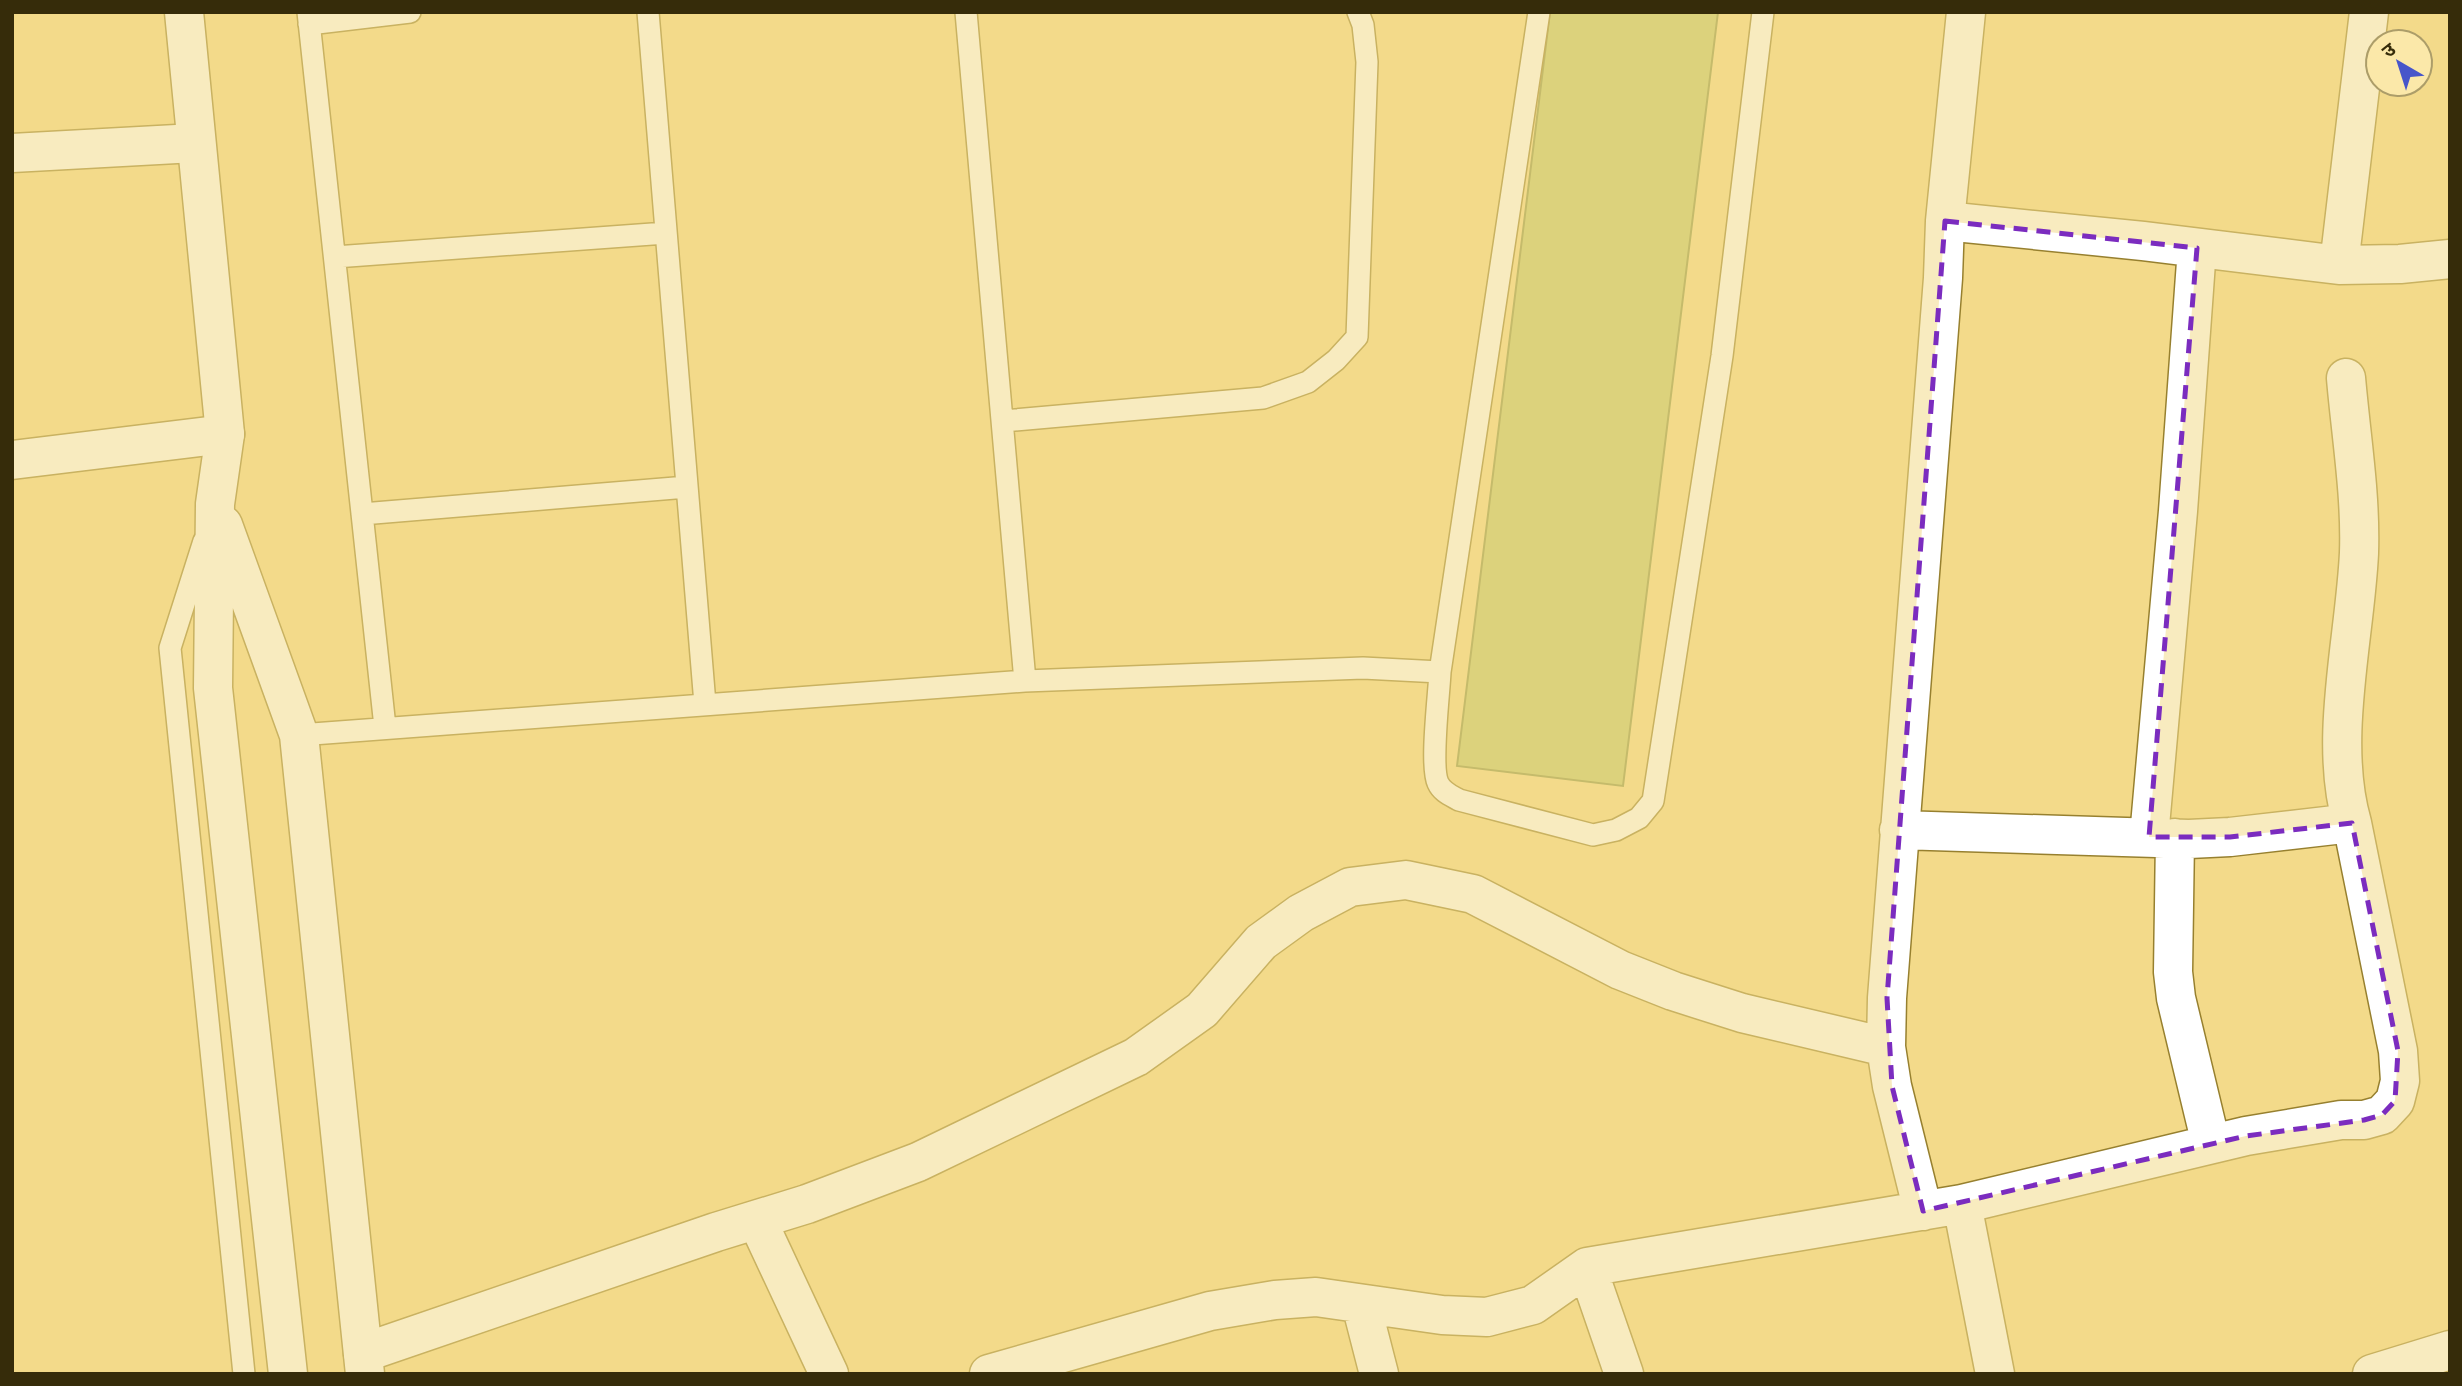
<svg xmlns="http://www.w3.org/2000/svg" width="2462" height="1386" viewBox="0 0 2462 1386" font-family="'Sofia Sans Condensed','Noto Sans Devanagari',sans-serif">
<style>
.building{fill:#c1c86b;stroke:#8e9445;stroke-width:2}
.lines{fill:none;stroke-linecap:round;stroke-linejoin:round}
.service-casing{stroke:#97802f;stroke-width:24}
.minor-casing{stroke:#97802f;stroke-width:41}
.tertiary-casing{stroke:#97802f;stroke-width:41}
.service{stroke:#fff;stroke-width:21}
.minor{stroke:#fff;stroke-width:38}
.tertiary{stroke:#fff;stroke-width:38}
.marked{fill:none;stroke:#7b2cbf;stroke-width:5;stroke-dasharray:14 9;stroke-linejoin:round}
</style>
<rect width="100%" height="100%" fill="#f3da8a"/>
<!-- building -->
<path class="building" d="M 1550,12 L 1718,12 L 1623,786 L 1457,766 Z"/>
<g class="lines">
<defs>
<path id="service" d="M 308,12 L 385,727
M 648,12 L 705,704
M 966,12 L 1025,681
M 309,24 L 410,12
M 335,257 L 666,233
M 1003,421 L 1263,398 L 1308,382 L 1336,360 L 1357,337 L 1367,62 L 1363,25 L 1358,12
M 362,514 L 687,487
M 204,541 L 170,648 L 244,1374
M 1440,672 L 1539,12
M 299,735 L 1025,681 L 1363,668 L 1440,672 C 1439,695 1430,766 1438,783 C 1442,792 1450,795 1459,800 L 1593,835 L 1616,830 L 1639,818 L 1653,801 L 1722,356 L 1763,12"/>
<path id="minor" d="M 12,153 L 195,143
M 1945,221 L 2143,241 L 2339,265 L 2400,264 L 2450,259
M 2339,265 L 2369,12
M 12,460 L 225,434
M 1899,830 L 2189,839 L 2230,837 L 2352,823
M 2149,837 L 2178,511 L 2197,248
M 2175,838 L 2173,972 L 2176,998 L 2211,1144
M 1962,1204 L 1995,1374
M 1923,1211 L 1892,1086 L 1886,1047 L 1887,998 L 1943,278 L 1945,221 L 1966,12
M 757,1220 L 829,1374
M 1587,1267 L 1624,1374
M 1361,1304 L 1379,1374
M 363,1353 L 716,1232 L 807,1204 L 918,1162 L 1136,1057 L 1202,1010 L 1261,942 L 1301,913 L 1350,887 L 1406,880 L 1473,894 L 1620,970 L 1673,991 L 1742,1013 L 1886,1047
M 989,1374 L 1210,1311 L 1275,1300 L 1316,1297 L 1442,1315 L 1487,1317 L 1533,1305 L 1587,1267 L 1962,1204 L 2246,1136 L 2341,1120 L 2364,1120 L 2382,1115 L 2395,1101 L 2400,1081 L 2398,1051 L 2352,823 C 2328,740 2355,638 2359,553 C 2361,495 2351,436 2346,378
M 2372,1374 L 2450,1350"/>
<path id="tertiary" d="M 184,12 L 225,434 L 215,504 L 213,688 L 288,1374
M 223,525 L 299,735 L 365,1374"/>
</defs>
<!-- service casing -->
<use href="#service" class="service-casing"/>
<!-- minor casing -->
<use href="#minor" class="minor-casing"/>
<!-- tertiary casing -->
<use href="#tertiary" class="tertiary-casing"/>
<!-- service -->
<use href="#service" class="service"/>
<!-- minor -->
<use href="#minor" class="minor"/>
<!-- tertiary -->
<use href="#tertiary" class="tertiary"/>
</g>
<!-- marked area -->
<path d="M0 0H2462V1386H0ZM 1945,221 L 2197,248 L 2149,837 L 2230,837 L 2352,823 L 2398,1051 L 2395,1101 L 2382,1115 L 2364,1120 L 2246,1136 L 1923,1211 L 1892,1086 L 1887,998 Z" fill="#f3da8a" fill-opacity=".55" fill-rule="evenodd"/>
<path class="marked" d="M 1945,221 L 2197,248 L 2149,837 L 2230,837 L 2352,823 L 2398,1051 L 2395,1101 L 2382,1115 L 2364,1120 L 2246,1136 L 1923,1211 L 1892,1086 L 1887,998 Z"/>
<!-- border -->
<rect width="2462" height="1386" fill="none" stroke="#362c0a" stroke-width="28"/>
<!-- north arrow -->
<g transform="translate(2399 63) rotate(321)"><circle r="33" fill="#fbe8a9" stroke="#ac9d69" stroke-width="2"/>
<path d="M0-5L12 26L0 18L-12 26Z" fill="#4755ca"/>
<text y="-10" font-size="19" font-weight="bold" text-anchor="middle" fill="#362c0a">उ</text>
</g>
</svg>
